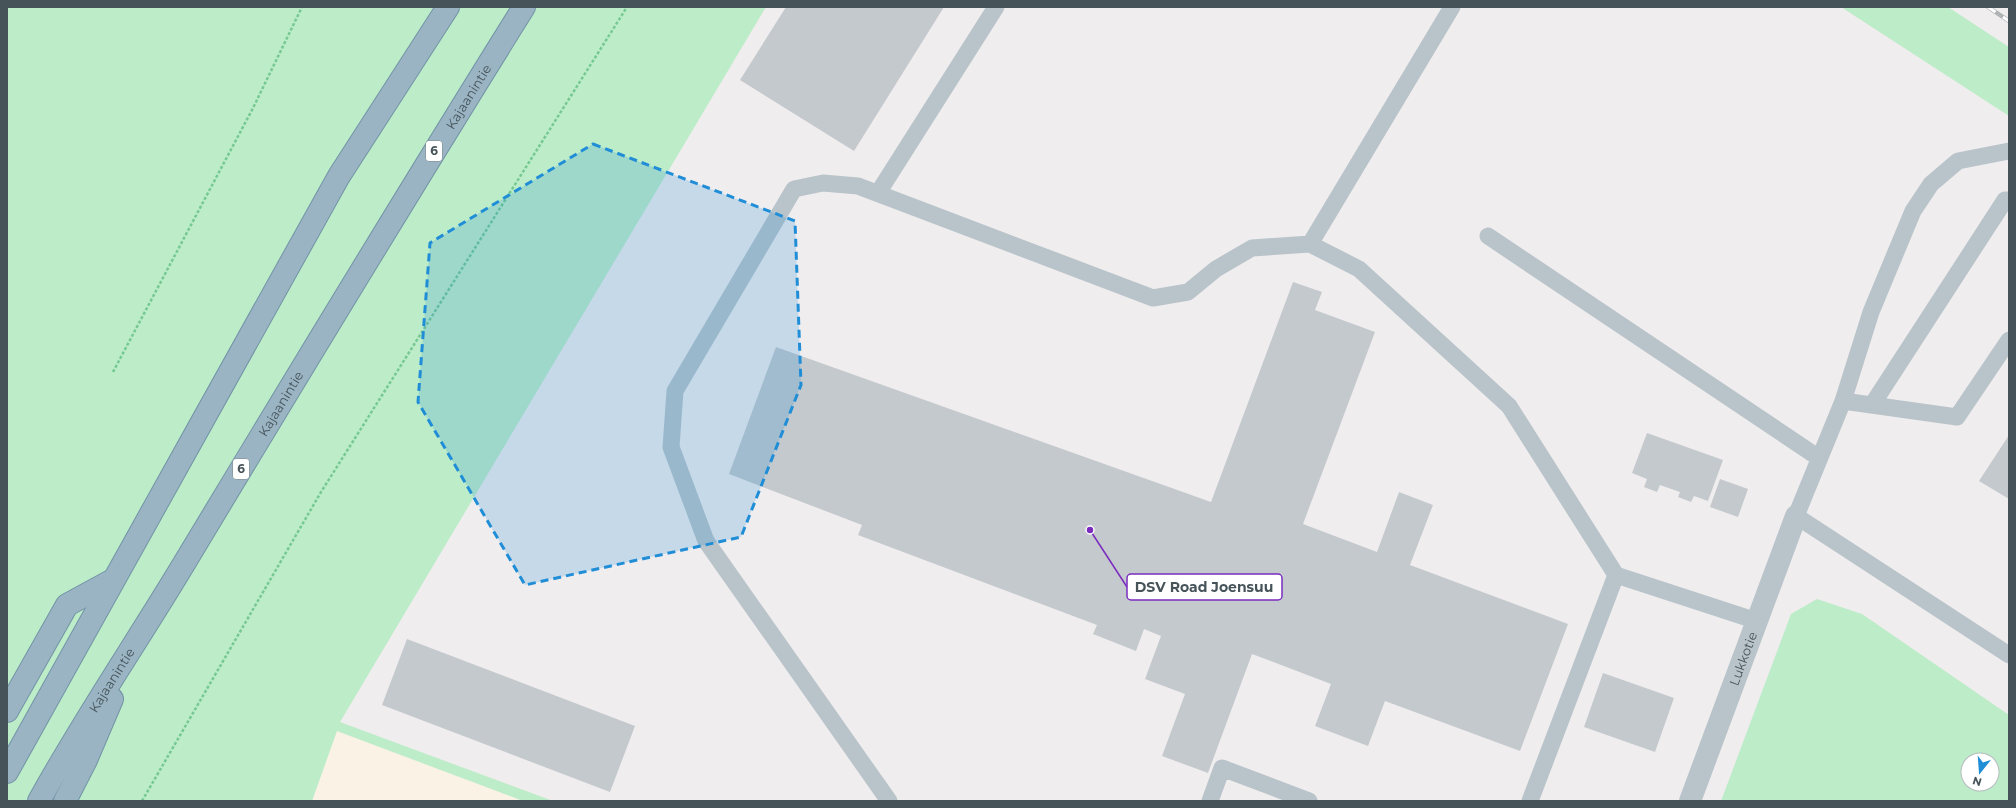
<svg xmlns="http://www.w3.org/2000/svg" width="2016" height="808" viewBox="0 0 2016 808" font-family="Montserrat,sans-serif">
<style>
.commercial{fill:#fbf2e6}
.green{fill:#bdecc8;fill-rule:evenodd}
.building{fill:#c4c9cd}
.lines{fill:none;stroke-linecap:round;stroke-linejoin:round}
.trunk-casing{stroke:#7293a6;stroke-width:24}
.path{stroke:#76c993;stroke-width:2.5;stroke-dasharray:3 2;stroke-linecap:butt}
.service{stroke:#b9c4ca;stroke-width:17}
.minor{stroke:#b9c4ca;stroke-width:22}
.trunk{stroke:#9ab4c3;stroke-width:22}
.rail-casing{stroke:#b0b4b7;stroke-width:4.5}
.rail{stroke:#fff;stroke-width:3;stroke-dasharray:9;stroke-linecap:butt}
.marked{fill:#208dd7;fill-opacity:0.2;stroke:#208dd7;stroke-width:3;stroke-dasharray:8 5;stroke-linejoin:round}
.labels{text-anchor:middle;stroke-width:3;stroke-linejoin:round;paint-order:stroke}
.shield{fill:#fff;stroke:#7e878c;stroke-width:1}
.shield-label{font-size:12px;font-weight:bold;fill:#46545a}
.street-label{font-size:13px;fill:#46545a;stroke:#fff}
.leader{fill:none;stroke:#7b2cbf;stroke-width:1.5}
.callout-dot{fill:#7b2cbf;stroke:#fff;stroke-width:1.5}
.callout{fill:#fff;stroke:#7b2cbf;stroke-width:1.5}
.callout-label{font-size:14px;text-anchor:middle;font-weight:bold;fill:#46545a}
</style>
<rect width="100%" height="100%" fill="#f0edee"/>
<!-- commercial -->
<path class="commercial" d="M 337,731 L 523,801 L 312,801 Z"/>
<!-- green -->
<path class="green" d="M 7,7 L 766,7 L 340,722 L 553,801 L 523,801 L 337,731 L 312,801 L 7,801 Z
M 1841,7 L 1948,7 L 2009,47 L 2009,116 Z
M 1817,599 L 1862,614 L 2009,715 L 2009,801 L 1721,801 L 1791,614 ZM 1968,760 L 1992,760 L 1992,784 L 1968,784 Z"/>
<!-- building -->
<path class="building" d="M 786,7 L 944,7 L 854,151 L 740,80 Z
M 1293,282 L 1322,292 L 1315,310 L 1375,332 L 1303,524 L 1377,552 L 1399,492 L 1433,505 L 1410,565 L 1568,624 L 1520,751 L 1385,701 L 1368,746 L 1315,726 L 1331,684 L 1252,654 L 1208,773 L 1162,756 L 1185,694 L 1145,679 L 1161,636 L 1144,629 L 1136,651 L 1093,634 L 1097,625 L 858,535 L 862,525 L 729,474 L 776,347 L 1211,502 Z
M 1647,433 L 1723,460 L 1708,501 L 1694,496 L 1691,502 L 1678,497 L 1680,492 L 1660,485 L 1657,492 L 1644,487 L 1647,479 L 1632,473 Z
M 2009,435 L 2009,499 L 1979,481 Z
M 1720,479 L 1748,489 L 1738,517 L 1710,507 Z
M 407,639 L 635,726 L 610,792 L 382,705 Z
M 1603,673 L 1674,698 L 1655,752 L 1584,727 Z"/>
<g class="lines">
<defs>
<g id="trunk">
<path d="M 7,711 L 67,605 L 113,580"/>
<path d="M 7,772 L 339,176 L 448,7"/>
<path id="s2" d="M 39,801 C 84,719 137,642 185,562 C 297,376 409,191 524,7"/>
<path d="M 65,801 L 86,760 L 112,699"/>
</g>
</defs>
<!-- trunk casing -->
<use href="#trunk" class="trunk-casing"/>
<!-- path -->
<path class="path" d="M 113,372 L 253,108 L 302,7
M 142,801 L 321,492 L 627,7"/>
<!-- service -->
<path class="service" d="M 2009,151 L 1958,161 L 1931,184 L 1913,211 L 1871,312 L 1843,401 L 1796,516 L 2009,655
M 878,193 L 996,7
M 1488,236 L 1819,458
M 1310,244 L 1452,7
M 1843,401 L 1957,417 L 2009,340
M 1872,405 L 2005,200 L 2009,200
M 889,801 L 706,541 L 671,447 L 675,391 L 794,189 L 823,183 L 858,186 L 1153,298 L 1188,292 L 1216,269 L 1252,248 L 1310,244 L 1359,269 L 1509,406 L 1616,575 L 1757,621
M 1210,801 L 1222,768 L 1309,801
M 1530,801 L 1616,575"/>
<!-- minor -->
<path class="minor" id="s1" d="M 1690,801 L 1796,516"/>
<!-- trunk -->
<use href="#trunk" class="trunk"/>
<defs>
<path id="rail" d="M 1988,7 L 2009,21"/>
</defs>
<!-- rail casing -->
<use href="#rail" class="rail-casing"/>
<!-- rail -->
<use href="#rail" class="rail"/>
</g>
<!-- marked area -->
<path class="marked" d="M 593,144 L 795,221 L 801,385 L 741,537 L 525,585 L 418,402 L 430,243 Z"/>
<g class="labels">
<!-- shield labels -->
<g class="shield">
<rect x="426" y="141" width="16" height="20" rx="3"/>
<rect x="233" y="459" width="16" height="20" rx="3"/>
</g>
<g class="shield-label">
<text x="434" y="155">6</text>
<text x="241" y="473">6</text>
</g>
<!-- street labels -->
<g class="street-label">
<text dy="5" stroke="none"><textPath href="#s2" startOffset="825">Kajaanintie</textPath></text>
<text dy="5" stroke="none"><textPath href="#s2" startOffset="465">Kajaanintie</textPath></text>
<text dy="5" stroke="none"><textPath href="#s1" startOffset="152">Lukkotie</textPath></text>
<text dy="5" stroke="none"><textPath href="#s2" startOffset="141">Kajaanintie</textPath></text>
</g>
</g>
<!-- callouts -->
<path class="leader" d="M1090 530L1127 587"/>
<circle class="callout-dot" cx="1090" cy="530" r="4"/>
<rect class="callout" x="1127" y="574" width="155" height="26" rx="4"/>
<g class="callout-label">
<text x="1204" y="592">DSV Road Joensuu</text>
</g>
<!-- border -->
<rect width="2016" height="808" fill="none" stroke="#46545a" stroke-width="16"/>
<!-- north arrow -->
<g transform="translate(1980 772) rotate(197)"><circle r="19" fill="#ffffff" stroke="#b5bbbd"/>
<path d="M0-3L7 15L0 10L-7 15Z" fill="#208dd7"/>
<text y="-6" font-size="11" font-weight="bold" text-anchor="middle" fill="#46545a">N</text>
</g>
</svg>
